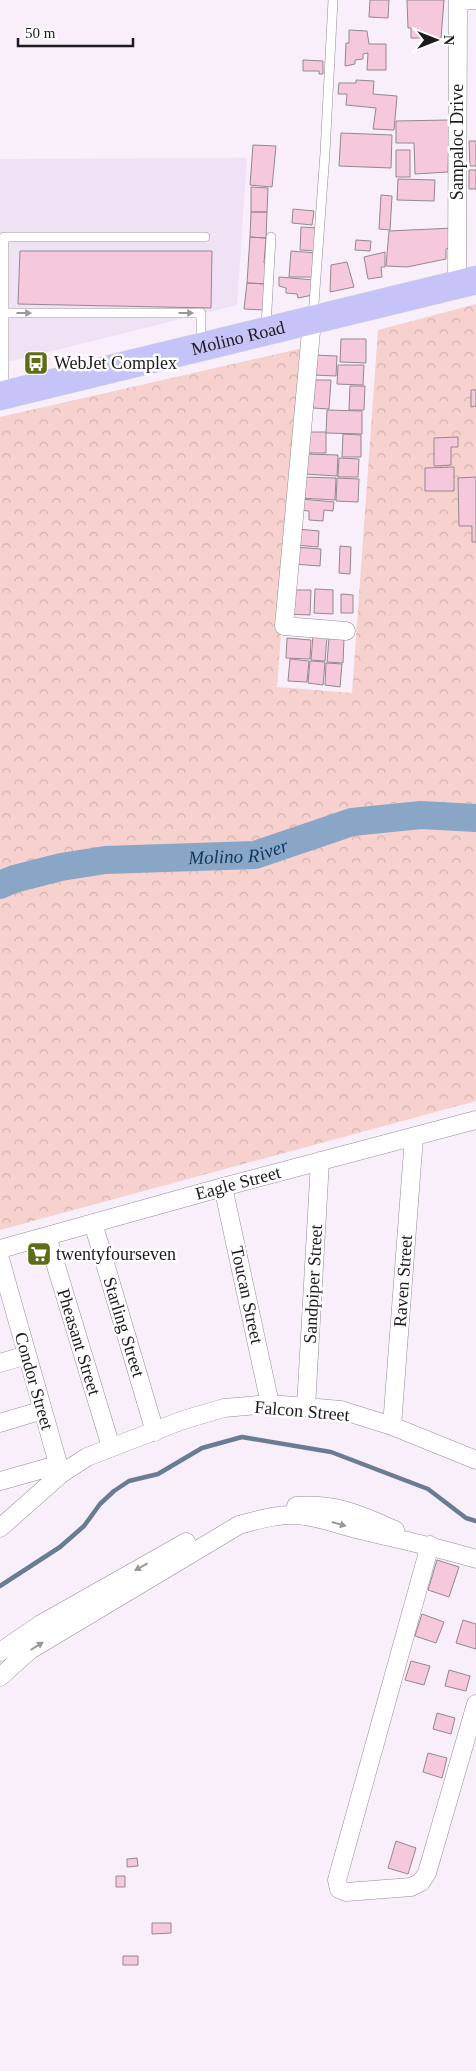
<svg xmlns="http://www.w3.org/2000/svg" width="476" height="2071" viewBox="0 0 476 2071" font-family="'Times New Roman',serif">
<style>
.built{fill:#efe2f4}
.forest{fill:url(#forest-crowns)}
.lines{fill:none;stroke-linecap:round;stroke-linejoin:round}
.stream{stroke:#697c94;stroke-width:4.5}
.river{stroke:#89a6c6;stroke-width:28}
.building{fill:#f5c8dc;stroke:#95888e}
.service-casing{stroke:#938c96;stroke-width:10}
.minor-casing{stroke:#938c96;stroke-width:19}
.primary-casing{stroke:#d6d6d6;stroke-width:29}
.service{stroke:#fff;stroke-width:9}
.minor{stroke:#fff;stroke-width:18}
.primary{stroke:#c5c3f7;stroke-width:28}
.oneway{fill:#99989a}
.labels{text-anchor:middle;stroke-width:5;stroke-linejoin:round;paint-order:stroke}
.street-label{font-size:18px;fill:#1d1a1e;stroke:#fff}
.poi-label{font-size:18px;fill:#1d1a1e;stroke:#fff;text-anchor:start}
.water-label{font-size:19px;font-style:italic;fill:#103963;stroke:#fff}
</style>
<defs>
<pattern id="forest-crowns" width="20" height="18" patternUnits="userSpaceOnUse" patternTransform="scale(1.25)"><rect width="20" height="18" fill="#f6d1ce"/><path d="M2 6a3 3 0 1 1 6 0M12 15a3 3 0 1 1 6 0" fill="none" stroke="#d2b3b0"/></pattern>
</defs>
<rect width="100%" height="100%" fill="#f8effb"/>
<!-- built -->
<path class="built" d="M 247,158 L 237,305 L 0,364 L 0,159 Z"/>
<!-- forest -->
<path class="forest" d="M 476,304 L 476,1101 L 0,1230 L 0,417 L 303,348 L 277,687 L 352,693 L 378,330 Z"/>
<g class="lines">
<!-- stream -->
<path class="stream" d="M 0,1586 L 60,1547 L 84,1526 L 100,1504 L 114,1491 L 129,1481 L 158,1474 L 202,1448 L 242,1437 L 331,1452 L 428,1489 L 466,1518 L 476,1521"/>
<!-- river -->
<path class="river" id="s1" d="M 0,885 L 14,879 L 61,867 L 105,860 L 255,855 L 352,822 L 421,815 L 476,818"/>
</g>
<!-- building -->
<path class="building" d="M 370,0 L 389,0 L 388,18 L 369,17 Z
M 407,0 L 444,0 L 441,38 L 411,38 L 411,28 L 408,28 Z
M 349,30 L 367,31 L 369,44 L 386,44 L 386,70 L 367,70 L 368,53 L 363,54 L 363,59 L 355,60 L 355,64 L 345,66 L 346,43 L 349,43 Z
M 303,60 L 323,61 L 323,74 L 319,74 L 319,71 L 303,71 Z
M 356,80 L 374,81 L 373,94 L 397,96 L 394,130 L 373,129 L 376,108 L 346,105 L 347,94 L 338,94 L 339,83 L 356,83 Z
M 449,120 L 448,172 L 415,174 L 414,143 L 396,143 L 396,121 Z
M 341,133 L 392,135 L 391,168 L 339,166 Z
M 469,141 L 476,141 L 476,166 L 470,166 Z
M 253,145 L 276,146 L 272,187 L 250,185 Z
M 396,150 L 410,150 L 410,177 L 396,177 Z
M 469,170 L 476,170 L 476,189 L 469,189 Z
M 398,179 L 435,180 L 434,201 L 397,200 Z
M 251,187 L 268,188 L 267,212 L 251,212 Z
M 381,195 L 392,196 L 390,230 L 379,229 Z
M 293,209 L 314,211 L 312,225 L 292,223 Z
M 251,212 L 267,212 L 266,238 L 250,237 Z
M 301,227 L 318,228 L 317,251 L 300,250 Z
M 453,228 L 453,247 L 446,249 L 446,259 L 407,267 L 386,266 L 389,231 Z
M 250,237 L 266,238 L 264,263 L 267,265 L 267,284 L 247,283 Z
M 356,240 L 371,241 L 370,251 L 355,250 Z
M 20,251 L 212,251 L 211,308 L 18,304 Z
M 291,251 L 316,253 L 315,277 L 289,277 Z
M 385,252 L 385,267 L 381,267 L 382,277 L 368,279 L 364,257 Z
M 347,262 L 354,287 L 330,292 L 331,265 Z
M 279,277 L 314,280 L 313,295 L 298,298 L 297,294 L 286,293 L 286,288 L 279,286 Z
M 247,283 L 267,284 L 265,310 L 244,309 Z
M 341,339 L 366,339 L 366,363 L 340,362 Z
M 314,355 L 337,356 L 336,376 L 313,375 Z
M 338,365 L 364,365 L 363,385 L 337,384 Z
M 315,380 L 331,380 L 329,409 L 313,408 Z
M 350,386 L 365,386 L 364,410 L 349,410 Z
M 471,390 L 476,390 L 476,406 L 471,407 Z
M 327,410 L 362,411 L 362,434 L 326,433 Z
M 305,432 L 326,432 L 326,453 L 305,453 Z
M 343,434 L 361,435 L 361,457 L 342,457 Z
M 458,437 L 458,447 L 451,447 L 451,465 L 434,466 L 434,438 Z
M 304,454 L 338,455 L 337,476 L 304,474 Z
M 339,458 L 359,459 L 358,477 L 338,477 Z
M 454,467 L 454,491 L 425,491 L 425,468 Z
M 302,477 L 336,478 L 335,500 L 301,498 Z
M 476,477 L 476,542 L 472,542 L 472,526 L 459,526 L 458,478 Z
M 337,478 L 359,479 L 358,502 L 336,501 Z
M 301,499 L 334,502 L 333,511 L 324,510 L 323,521 L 309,520 L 309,511 L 300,510 Z
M 297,529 L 319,531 L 318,547 L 296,545 Z
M 340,546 L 351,547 L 350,574 L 339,573 Z
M 295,547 L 321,549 L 320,566 L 293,564 Z
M 315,589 L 333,590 L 333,614 L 314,613 Z
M 289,590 L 311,590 L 310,615 L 287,614 Z
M 341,594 L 353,595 L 353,613 L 341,613 Z
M 313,636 L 327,637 L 325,661 L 311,660 Z
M 287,638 L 311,640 L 310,659 L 286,658 Z
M 329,638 L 344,638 L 343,663 L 327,662 Z
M 290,659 L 309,661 L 307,682 L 288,681 Z
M 310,661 L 325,662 L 323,685 L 308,683 Z
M 326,663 L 342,664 L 340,687 L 325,685 Z
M 437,1560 L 459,1567 L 449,1597 L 428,1590 Z
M 422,1614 L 444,1622 L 436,1643 L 415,1636 Z
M 463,1620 L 476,1624 L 476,1649 L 456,1643 Z
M 411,1661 L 430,1666 L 424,1685 L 405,1680 Z
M 449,1670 L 470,1676 L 466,1691 L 445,1686 Z
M 437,1713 L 455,1718 L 451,1734 L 433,1729 Z
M 428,1753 L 447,1758 L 442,1778 L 423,1772 Z
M 396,1841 L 416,1848 L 408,1874 L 388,1868 Z
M 137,1858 L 138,1866 L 127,1867 L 127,1859 Z
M 116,1876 L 125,1876 L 125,1887 L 116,1887 Z
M 152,1923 L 171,1923 L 171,1933 L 152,1934 Z
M 123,1956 L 138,1956 L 138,1965 L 123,1965 Z"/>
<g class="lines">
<defs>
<path id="service" d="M 4,313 L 4,237 L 205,237
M 313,317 L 325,153 L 333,0
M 266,327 L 271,237
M 4,392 L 4,313 L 201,313 L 201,344"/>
<path id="minor" d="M 458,1 L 476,0
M 457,285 L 458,0
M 312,321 L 284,626 L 346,631
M 223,1187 L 270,1404
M 93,1223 L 155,1432
M 47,1236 L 111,1447
M 0,1249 L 223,1187 L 476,1120
M 0,1259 L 61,1474
M 0,1363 L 27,1355
M 306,1407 L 320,1161
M 0,1423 L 43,1410
M 392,1426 L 414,1137
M 0,1481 L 57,1465
M 296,1506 C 336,1503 360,1515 395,1530
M 0,1528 L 61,1474 L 87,1457 L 183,1420 L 224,1408 L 270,1404 L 341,1410 L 392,1426 L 476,1460
M 430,1545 L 337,1880 L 339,1889 L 346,1892 L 411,1887 L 421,1882 L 427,1873 L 476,1704
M 0,1652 L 41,1624 L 186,1542
M 0,1677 L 30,1650 L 239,1525 C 258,1520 277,1514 296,1515 C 317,1516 336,1524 356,1529 C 397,1539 436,1547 476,1559"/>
<g id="primary">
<path id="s2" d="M 0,396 L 476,280"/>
</g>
</defs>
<!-- service casing -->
<use href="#service" class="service-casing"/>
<!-- minor casing -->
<use href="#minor" class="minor-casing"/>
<!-- primary casing -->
<use href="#primary" class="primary-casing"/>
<!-- service -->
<use href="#service" class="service"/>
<!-- minor -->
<use href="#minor" class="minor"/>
<!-- primary -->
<use href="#primary" class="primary"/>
</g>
<!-- one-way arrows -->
<defs><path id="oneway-solid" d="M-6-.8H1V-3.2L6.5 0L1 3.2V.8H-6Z" transform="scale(1.25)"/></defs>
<g class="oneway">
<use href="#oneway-solid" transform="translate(24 313)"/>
<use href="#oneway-solid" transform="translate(186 313)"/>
<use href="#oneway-solid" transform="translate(339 1524) rotate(16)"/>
<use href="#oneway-solid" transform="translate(141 1567) rotate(151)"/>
<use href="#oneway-solid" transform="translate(37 1646) rotate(-32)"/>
</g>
<!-- icons -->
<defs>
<symbol id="bus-square" viewBox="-11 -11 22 22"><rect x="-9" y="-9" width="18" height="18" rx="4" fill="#5e6d18" stroke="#fff"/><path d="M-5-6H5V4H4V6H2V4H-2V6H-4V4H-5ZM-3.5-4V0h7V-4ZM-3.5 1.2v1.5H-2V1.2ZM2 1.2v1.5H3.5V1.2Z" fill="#fff"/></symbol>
<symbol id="supermarket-square" viewBox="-11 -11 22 22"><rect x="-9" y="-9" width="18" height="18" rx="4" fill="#5e6d18" stroke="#fff"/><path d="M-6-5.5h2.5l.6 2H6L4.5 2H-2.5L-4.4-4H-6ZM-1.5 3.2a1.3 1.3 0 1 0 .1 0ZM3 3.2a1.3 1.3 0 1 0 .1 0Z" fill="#fff"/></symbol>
</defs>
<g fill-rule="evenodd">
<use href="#bus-square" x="22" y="349" width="28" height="28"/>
<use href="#supermarket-square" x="25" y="1240" width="28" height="28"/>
</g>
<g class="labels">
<!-- street labels -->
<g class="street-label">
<text transform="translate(457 142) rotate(-90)" y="6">Sampaloc Drive</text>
<text dy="6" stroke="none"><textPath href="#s2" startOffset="245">Molino Road</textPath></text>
<text transform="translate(238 1183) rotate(-15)" y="6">Eagle Street</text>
<text transform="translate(403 1281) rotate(-86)" y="6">Raven Street</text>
<text transform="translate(313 1284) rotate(-87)" y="6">Sandpiper Street</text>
<text transform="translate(247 1295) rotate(78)" y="6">Toucan Street</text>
<text transform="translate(124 1327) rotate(73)" y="6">Starling Street</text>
<text transform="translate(79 1342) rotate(73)" y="6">Pheasant Street</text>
<text transform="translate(34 1381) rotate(74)" y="6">Condor Street</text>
<text transform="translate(302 1411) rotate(5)" y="6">Falcon Street</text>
</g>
<!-- poi labels -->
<g class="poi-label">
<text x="54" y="369">WebJet Complex</text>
<text x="56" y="1260">twentyfourseven</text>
</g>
<!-- water labels -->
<g class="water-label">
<text dy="7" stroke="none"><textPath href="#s1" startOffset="242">Molino River</textPath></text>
</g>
</g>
<!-- north arrow -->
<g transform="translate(436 40) rotate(90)" stroke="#ffffff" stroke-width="4" paint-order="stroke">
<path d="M0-4L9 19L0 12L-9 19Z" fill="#1d1a1e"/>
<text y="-8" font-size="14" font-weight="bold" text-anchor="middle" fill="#1d1a1e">N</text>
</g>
<!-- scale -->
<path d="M18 38v8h115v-8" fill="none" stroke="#1d1a1e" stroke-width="2.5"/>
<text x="25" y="38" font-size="15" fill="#1d1a1e" stroke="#ffffff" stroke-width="4" paint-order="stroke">50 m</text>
</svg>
